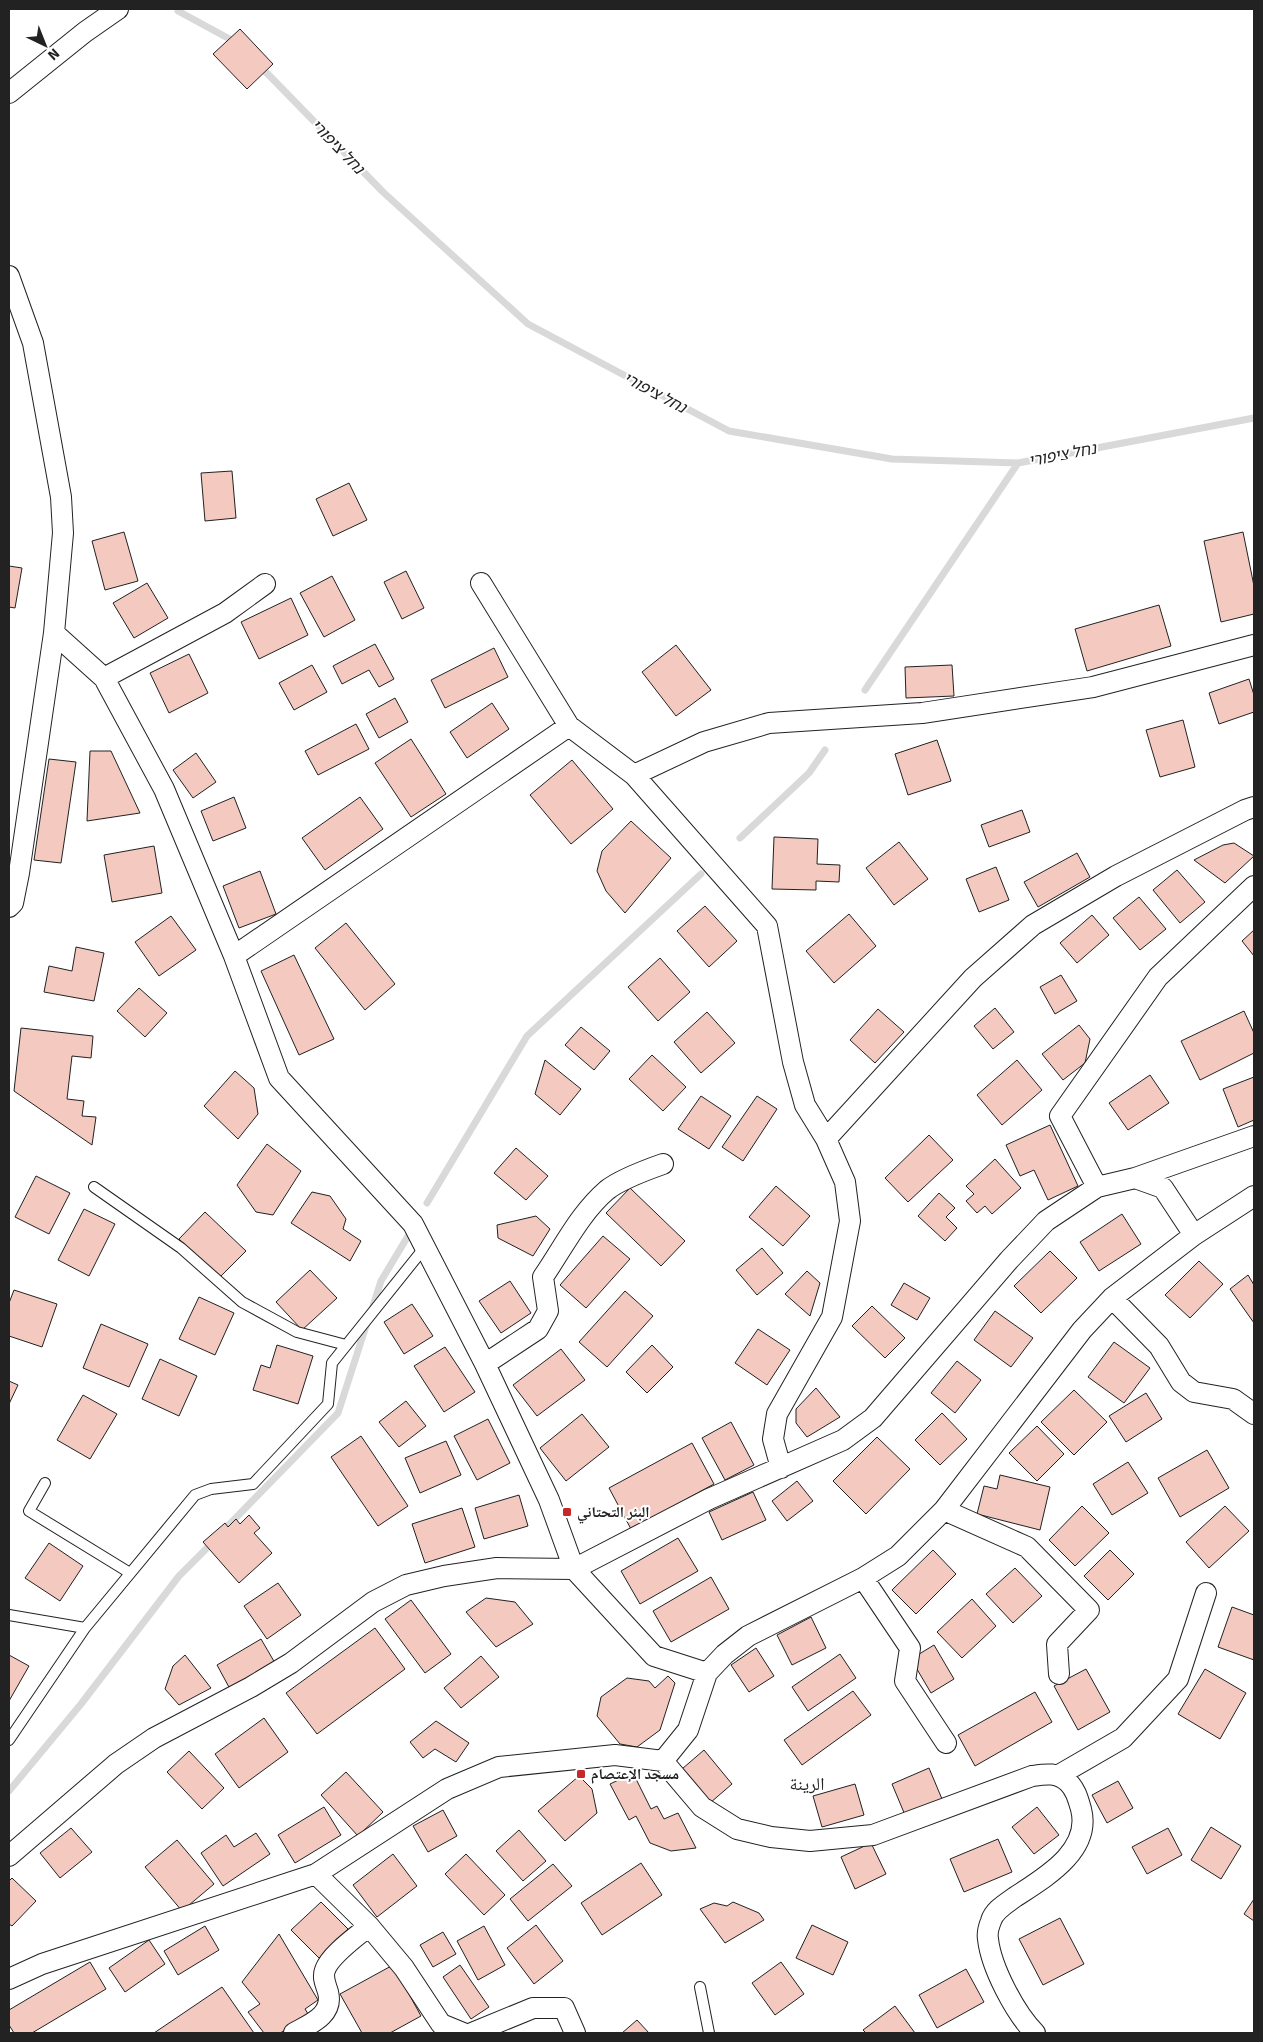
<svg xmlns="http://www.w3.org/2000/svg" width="1263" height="2042" viewBox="0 0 1263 2042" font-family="Signika,'Noto Naskh Arabic','Noto Sans Hebrew',sans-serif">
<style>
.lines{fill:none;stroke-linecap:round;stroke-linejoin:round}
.stream{stroke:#d9d9d9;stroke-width:7}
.building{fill:#f3c9c0;stroke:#222}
.service-casing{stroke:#222;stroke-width:12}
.minor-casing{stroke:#222;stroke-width:22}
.service{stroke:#fff;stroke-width:10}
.minor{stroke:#fff;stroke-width:20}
.poi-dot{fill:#c62828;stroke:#fff;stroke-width:2}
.labels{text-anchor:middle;stroke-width:4;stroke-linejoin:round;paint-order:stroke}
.poi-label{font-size:15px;font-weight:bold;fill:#222;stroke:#fff;text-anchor:start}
.water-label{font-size:16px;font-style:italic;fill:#222;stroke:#fff}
.quarter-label{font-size:18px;fill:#222;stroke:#fff}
</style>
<rect width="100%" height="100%" fill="#fff"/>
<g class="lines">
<!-- stream -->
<path class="stream" d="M 178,11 L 237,43
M 259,65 L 383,192 L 528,324 L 729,431 L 892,459 L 1018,463 L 1254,418
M 865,690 L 1018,463
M 740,838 L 809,773 L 825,750
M 427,1203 L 527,1036 L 701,874
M 371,1312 L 381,1281 L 408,1236
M 222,1532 L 338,1413 L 367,1323
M 9,1791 L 81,1704 L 179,1576 L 213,1542"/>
</g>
<!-- building -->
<path class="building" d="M 240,29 L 273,64 L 247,89 L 213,54 Z
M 232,471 L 236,518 L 205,521 L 201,473 Z
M 349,483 L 367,520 L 333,536 L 316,499 Z
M 124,532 L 138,581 L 105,590 L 92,541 Z
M 1243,532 L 1254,586 L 1254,614 L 1221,622 L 1204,541 Z
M 9,566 L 22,568 L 15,608 L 9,607 Z
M 406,571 L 424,608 L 402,619 L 384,582 Z
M 332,576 L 355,620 L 324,637 L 300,593 Z
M 147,583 L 168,618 L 134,638 L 113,603 Z
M 291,598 L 308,635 L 259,659 L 241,622 Z
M 1159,605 L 1171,646 L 1087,671 L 1075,629 Z
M 375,644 L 394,679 L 379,687 L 369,670 L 342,684 L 333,666 Z
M 676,645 L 711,690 L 676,716 L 642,672 Z
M 494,648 L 508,677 L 445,708 L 431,680 Z
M 189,654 L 208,693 L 169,713 L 150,673 Z
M 312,665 L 327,692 L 294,710 L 279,683 Z
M 952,665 L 954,696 L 906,698 L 905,667 Z
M 1249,679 L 1254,695 L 1254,712 L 1219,724 L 1209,693 Z
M 395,698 L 408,722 L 379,738 L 366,714 Z
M 492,703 L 509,729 L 467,758 L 450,732 Z
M 1183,720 L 1195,767 L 1160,777 L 1146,730 Z
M 356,724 L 369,749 L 318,775 L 305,751 Z
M 411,739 L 446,794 L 411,817 L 375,763 Z
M 937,740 L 951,781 L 908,795 L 895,754 Z
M 90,751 L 111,751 L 140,813 L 87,821 Z
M 196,753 L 216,782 L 193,798 L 173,770 Z
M 49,759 L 76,762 L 61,863 L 34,860 Z
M 572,760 L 613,809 L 571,844 L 530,795 Z
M 234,797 L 246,828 L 213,841 L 201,811 Z
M 360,797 L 383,829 L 325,870 L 302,838 Z
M 1022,810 L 1030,832 L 989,847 L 981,825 Z
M 631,821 L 671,858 L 625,913 L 606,891 L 597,871 L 602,851 Z
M 774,837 L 818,839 L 817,864 L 840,865 L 839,882 L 816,881 L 816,890 L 772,889 Z
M 899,842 L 928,879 L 894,905 L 866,868 Z
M 1234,843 L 1254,856 L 1225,883 L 1194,860 L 1223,845 Z
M 154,846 L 162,893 L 112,902 L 104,855 Z
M 1077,853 L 1090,877 L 1038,907 L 1024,882 Z
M 996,867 L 1009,900 L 979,912 L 966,879 Z
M 1177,870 L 1205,902 L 1180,923 L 1153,890 Z
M 260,871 L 276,914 L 239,928 L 223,886 Z
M 1139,897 L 1166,929 L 1140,950 L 1113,918 Z
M 705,906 L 737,941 L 709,967 L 677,931 Z
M 849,914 L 876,946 L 834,983 L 806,951 Z
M 1092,915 L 1109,935 L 1077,963 L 1060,943 Z
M 171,916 L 196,950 L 159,976 L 135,942 Z
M 346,923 L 395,984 L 365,1010 L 315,948 Z
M 1254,930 L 1254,956 L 1242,941 Z
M 76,947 L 104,953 L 94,1001 L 44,992 L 49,966 L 72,971 Z
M 294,955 L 334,1039 L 299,1055 L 261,971 Z
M 660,958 L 690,992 L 658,1021 L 628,987 Z
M 1061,975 L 1077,1001 L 1055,1014 L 1040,987 Z
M 139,988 L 167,1013 L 145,1037 L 117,1011 Z
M 995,1008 L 1014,1032 L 993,1049 L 974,1026 Z
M 878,1009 L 904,1032 L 875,1063 L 850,1040 Z
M 1244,1011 L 1254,1033 L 1254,1053 L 1200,1080 L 1181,1041 Z
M 707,1012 L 735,1043 L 701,1073 L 674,1042 Z
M 1079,1025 L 1090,1039 L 1085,1063 L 1063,1080 L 1042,1054 Z
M 581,1027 L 610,1051 L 594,1070 L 565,1045 Z
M 21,1028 L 93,1036 L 91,1058 L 72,1056 L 67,1099 L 84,1101 L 82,1116 L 96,1117 L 92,1145 L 14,1091 Z
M 652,1055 L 686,1087 L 663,1111 L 629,1079 Z
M 545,1060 L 581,1089 L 560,1115 L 535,1094 Z
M 1017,1060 L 1042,1090 L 1002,1125 L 977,1095 Z
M 235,1071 L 254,1088 L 258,1114 L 238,1139 L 204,1106 Z
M 1150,1075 L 1169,1103 L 1128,1130 L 1109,1103 Z
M 1254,1077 L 1254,1120 L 1238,1127 L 1223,1089 Z
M 701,1096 L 731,1116 L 709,1149 L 678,1129 Z
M 757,1096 L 777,1109 L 743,1161 L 722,1147 Z
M 1050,1125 L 1078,1186 L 1048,1200 L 1034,1170 L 1020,1176 L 1006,1145 Z
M 929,1135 L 953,1160 L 908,1202 L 885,1178 Z
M 267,1144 L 301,1171 L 273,1215 L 256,1212 L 237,1185 Z
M 516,1148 L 548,1176 L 526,1200 L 494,1173 Z
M 995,1159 L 1021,1188 L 992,1214 L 985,1206 L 977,1213 L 966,1201 L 974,1194 L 966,1186 Z
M 36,1176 L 70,1193 L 49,1234 L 15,1217 Z
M 776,1186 L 810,1216 L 783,1246 L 749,1217 Z
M 630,1188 L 685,1241 L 661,1266 L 606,1213 Z
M 312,1192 L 330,1196 L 346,1219 L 343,1229 L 361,1241 L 350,1261 L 291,1223 Z
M 939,1193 L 955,1208 L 946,1217 L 957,1228 L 945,1241 L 918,1216 Z
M 84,1209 L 115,1224 L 89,1276 L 58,1260 Z
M 205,1212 L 246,1251 L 219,1278 L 179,1239 Z
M 1122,1214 L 1141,1244 L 1099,1271 L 1080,1242 Z
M 536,1216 L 550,1229 L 533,1256 L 498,1238 L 497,1225 Z
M 603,1236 L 630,1259 L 586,1308 L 560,1285 Z
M 762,1248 L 783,1273 L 757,1295 L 736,1270 Z
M 1050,1251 L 1077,1278 L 1041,1313 L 1014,1286 Z
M 1199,1261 L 1223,1284 L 1190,1318 L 1165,1295 Z
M 310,1270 L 337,1298 L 302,1330 L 276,1302 Z
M 807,1271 L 820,1283 L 810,1316 L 785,1294 Z
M 1248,1275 L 1254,1285 L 1254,1323 L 1230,1289 Z
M 510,1281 L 531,1313 L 501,1333 L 479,1301 Z
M 904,1283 L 930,1298 L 917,1320 L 891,1305 Z
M 14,1290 L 57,1304 L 42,1347 L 9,1336 L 9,1303 Z
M 625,1291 L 653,1316 L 607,1367 L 579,1342 Z
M 199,1297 L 234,1313 L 215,1355 L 179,1339 Z
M 412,1304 L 433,1336 L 404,1354 L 384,1322 Z
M 872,1306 L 905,1338 L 885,1358 L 852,1326 Z
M 995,1311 L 1033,1338 L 1011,1367 L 974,1340 Z
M 101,1324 L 148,1344 L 129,1387 L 83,1368 Z
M 758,1329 L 790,1350 L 767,1385 L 735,1363 Z
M 1114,1342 L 1150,1368 L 1124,1403 L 1088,1377 Z
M 277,1345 L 313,1356 L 298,1404 L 253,1390 L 261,1365 L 270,1368 Z
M 652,1345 L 673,1367 L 647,1393 L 626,1372 Z
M 445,1347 L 475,1392 L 444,1412 L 414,1366 Z
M 561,1349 L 585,1380 L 537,1416 L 513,1385 Z
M 160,1359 L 197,1376 L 179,1416 L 142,1399 Z
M 957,1361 L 981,1380 L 955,1413 L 931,1393 Z
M 9,1381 L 18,1385 L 9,1404 Z
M 816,1388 L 840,1417 L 807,1437 L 796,1423 L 796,1409 Z
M 1074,1390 L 1107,1422 L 1074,1455 L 1041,1422 Z
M 1146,1393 L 1162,1419 L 1126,1442 L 1109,1416 Z
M 83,1395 L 117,1414 L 90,1459 L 57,1440 Z
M 406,1401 L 426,1426 L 399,1447 L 379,1422 Z
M 942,1413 L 967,1439 L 940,1465 L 915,1440 Z
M 582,1414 L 609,1447 L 566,1481 L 540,1448 Z
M 488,1419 L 510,1463 L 477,1480 L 454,1436 Z
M 731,1422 L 754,1465 L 725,1480 L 702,1438 Z
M 1037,1426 L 1064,1454 L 1037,1481 L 1009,1453 Z
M 361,1436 L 408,1506 L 378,1526 L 331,1457 Z
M 877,1437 L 910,1469 L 866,1514 L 833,1481 Z
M 446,1441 L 461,1475 L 420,1493 L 405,1458 Z
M 692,1443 L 714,1484 L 631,1529 L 609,1488 Z
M 1207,1450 L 1229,1488 L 1180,1517 L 1158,1478 Z
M 1128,1462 L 1148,1493 L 1112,1515 L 1093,1484 Z
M 1000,1475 L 1050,1487 L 1040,1530 L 977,1514 L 984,1486 L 997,1489 Z
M 797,1481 L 813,1501 L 787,1521 L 772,1501 Z
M 753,1492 L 766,1520 L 722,1540 L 709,1512 Z
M 519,1495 L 528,1526 L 484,1539 L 475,1508 Z
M 1082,1506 L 1109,1533 L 1075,1566 L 1049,1540 Z
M 1225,1506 L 1249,1531 L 1209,1568 L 1186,1542 Z
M 462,1508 L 475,1547 L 425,1563 L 412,1524 Z
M 249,1515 L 260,1528 L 254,1533 L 272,1553 L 239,1583 L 203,1542 L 225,1523 L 228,1527 L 236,1519 L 240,1524 Z
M 678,1538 L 698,1571 L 640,1604 L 621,1571 Z
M 49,1543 L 83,1566 L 60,1601 L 25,1578 Z
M 933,1550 L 956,1574 L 916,1614 L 892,1590 Z
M 1110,1550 L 1134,1574 L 1108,1600 L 1084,1576 Z
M 1015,1568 L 1042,1596 L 1013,1623 L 986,1594 Z
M 711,1577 L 729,1609 L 671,1642 L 653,1611 Z
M 278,1583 L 301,1615 L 267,1639 L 244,1606 Z
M 486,1598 L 515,1602 L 533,1624 L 496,1647 L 466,1612 Z
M 972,1599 L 996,1626 L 962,1658 L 937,1632 Z
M 411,1600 L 451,1654 L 425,1673 L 385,1619 Z
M 1232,1607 L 1254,1615 L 1254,1660 L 1218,1647 Z
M 811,1617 L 826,1648 L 792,1665 L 777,1635 Z
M 375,1628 L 405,1669 L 317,1734 L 286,1693 Z
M 261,1639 L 275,1663 L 230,1689 L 217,1665 Z
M 934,1645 L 954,1679 L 931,1693 L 911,1659 Z
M 756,1648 L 774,1676 L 749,1692 L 731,1665 Z
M 840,1654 L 856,1678 L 808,1711 L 792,1687 Z
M 9,1655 L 29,1666 L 9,1701 Z
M 185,1655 L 211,1688 L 179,1705 L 165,1689 L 173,1666 Z
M 481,1656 L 499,1677 L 461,1708 L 444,1688 Z
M 1086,1669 L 1110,1712 L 1078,1730 L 1054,1686 Z
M 1205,1669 L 1246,1693 L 1220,1739 L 1178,1714 Z
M 668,1676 L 675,1683 L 660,1730 L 637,1747 L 620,1744 L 597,1716 L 601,1697 L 627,1678 L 649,1681 L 655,1688 Z
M 853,1691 L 871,1715 L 802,1765 L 784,1740 Z
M 1035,1692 L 1052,1722 L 975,1766 L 958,1735 Z
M 264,1718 L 288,1752 L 239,1788 L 215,1754 Z
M 436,1721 L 469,1743 L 456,1762 L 435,1749 L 423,1758 L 410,1742 Z
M 704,1750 L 732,1784 L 710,1803 L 682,1769 Z
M 189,1751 L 224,1788 L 202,1809 L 167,1772 Z
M 929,1768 L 942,1799 L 905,1815 L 892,1784 Z
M 346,1772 L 383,1812 L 358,1836 L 321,1795 Z
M 633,1773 L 651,1809 L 657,1806 L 664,1819 L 678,1813 L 696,1848 L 671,1851 L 650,1843 L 636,1816 L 629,1820 L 610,1784 Z
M 579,1776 L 592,1789 L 597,1813 L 565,1841 L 538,1811 Z
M 1118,1781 L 1133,1808 L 1107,1823 L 1092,1795 Z
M 855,1784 L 864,1815 L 822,1827 L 813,1796 Z
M 324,1807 L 341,1835 L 295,1863 L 278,1835 Z
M 1037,1807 L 1059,1835 L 1034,1854 L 1012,1827 Z
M 443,1810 L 457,1836 L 428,1852 L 413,1826 Z
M 1211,1827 L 1241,1846 L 1221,1879 L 1191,1860 Z
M 71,1828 L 92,1852 L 60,1878 L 40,1853 Z
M 1168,1828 L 1182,1855 L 1147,1874 L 1132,1847 Z
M 519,1830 L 546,1861 L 523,1881 L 496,1851 Z
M 256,1833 L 270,1854 L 223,1886 L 201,1853 L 226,1835 L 234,1847 Z
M 998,1839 L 1012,1872 L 964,1892 L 950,1859 Z
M 177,1840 L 214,1884 L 182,1911 L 145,1867 Z
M 871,1843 L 886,1874 L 855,1889 L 841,1857 Z
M 393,1854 L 417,1886 L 377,1917 L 353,1885 Z
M 466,1854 L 505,1895 L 484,1915 L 445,1874 Z
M 641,1863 L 662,1895 L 602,1935 L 581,1903 Z
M 553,1864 L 572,1886 L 528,1921 L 510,1899 Z
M 12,1878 L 36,1901 L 12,1926 L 9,1924 L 9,1881 Z
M 1254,1899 L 1254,1921 L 1244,1914 Z
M 321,1902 L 348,1929 L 319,1958 L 291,1930 Z
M 733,1902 L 759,1913 L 764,1920 L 725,1943 L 700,1909 L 714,1903 L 727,1906 Z
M 1060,1918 L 1084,1964 L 1043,1985 L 1019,1939 Z
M 536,1925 L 563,1961 L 534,1984 L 507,1948 Z
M 812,1925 L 848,1942 L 833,1975 L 796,1958 Z
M 205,1926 L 219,1950 L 178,1975 L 164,1951 Z
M 484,1926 L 505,1965 L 478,1980 L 457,1941 Z
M 443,1932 L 456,1954 L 433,1967 L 420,1945 Z
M 279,1934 L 318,2000 L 305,2009 L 310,2017 L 280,2033 L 264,2033 L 248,2012 L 260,2004 L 242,1982 Z
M 149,1940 L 165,1964 L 125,1992 L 109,1968 Z
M 90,1962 L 106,1989 L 32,2033 L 14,2033 L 9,2025 L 9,2010 Z
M 781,1962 L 804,1994 L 775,2015 L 752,1983 Z
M 393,1965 L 421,2016 L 390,2033 L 362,2033 L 340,1994 Z
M 460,1965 L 489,2007 L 471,2019 L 443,1977 Z
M 966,1969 L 984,2002 L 937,2028 L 919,1995 Z
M 222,1987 L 254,2033 L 154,2033 Z
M 895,2006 L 915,2033 L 866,2033 L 863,2030 Z
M 637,2020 L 649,2033 L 622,2033 Z"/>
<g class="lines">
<defs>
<path id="service" d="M 94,1187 L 181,1248 L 242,1302 L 297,1332 L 346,1345
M 45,1483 L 29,1511 L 130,1573
M 9,1615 L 85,1628 L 195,1495 L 211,1489 L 253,1484 L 328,1404 L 332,1363 L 425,1247
M 9,1740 L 85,1628
M 700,1987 L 709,2033"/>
<path id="minor" d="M 9,93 L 85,32 L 118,9
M 9,276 L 33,343 L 61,497 L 63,533 L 54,633 L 19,873 L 13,903 L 9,907
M 481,583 L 569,726 L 634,775 L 767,926 L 793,1062 L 805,1105 L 826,1139 L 845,1182 L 850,1221 L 832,1317 L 777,1414 L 773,1439 L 781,1468
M 54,633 L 104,678 L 164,789 L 234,956 L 279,1078 L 413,1224 L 485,1364 L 549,1500 L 574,1569 L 654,1656 L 707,1673
M 104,678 L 225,613 L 265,584
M 634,775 L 704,742 L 769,723 L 922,713 L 1093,687 L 1254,645
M 234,956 L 569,726
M 826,1139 L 973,978 L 1033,925 L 1116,876 L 1245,810 L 1254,807
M 1135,1178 L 1254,1136
M 1097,1187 L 1060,1116 L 1158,977 L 1254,886
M 1112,1298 L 1159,1346 L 1181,1382 L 1194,1392 L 1233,1399 L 1254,1414
M 485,1364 L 538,1329 L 548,1311 L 543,1277 C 563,1248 580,1213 607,1190 C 621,1179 646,1170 663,1164
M 944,1510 L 1027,1547 L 1089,1610 L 1057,1644 L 1059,1674
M 863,1578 L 910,1648 L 905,1681 L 946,1743
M 1059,1775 L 1123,1738 L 1178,1679 L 1206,1593
M 9,1856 L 116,1764 L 154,1738 L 251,1687 L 291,1663 L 373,1602 L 406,1585 L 444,1576 L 497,1568 L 574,1569 L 709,1499 L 843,1440 L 873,1418 L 1009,1260 L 1046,1221 L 1097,1187 L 1135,1178 L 1163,1188 L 1194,1235
M 316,1874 L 369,1926 L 404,1968 L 441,2024 L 463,2033
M 9,1979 L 42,1964 L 316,1874 L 447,1789 L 499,1767 L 615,1755 L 663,1761
M 294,2033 C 310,2024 334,2015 328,1992 C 326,1985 322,1978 325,1970 C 330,1955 356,1937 369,1926
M 472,2033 L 533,2008 L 564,2008 L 575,2033
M 1035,2033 C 1015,2013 991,1967 988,1939 C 987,1934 989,1926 991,1921 C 994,1910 1007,1903 1015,1897 C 1044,1878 1092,1851 1081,1809 C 1078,1799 1076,1790 1068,1782 C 1057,1772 1046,1774 1032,1776 L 873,1835 L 810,1841 L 771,1837 L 737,1829 L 702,1807 L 663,1761 L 688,1730 L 707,1673 L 725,1654 L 748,1636 L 863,1578 L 898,1556 L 944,1510 L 1082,1330 L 1112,1298 L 1194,1235 L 1254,1196"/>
</defs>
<!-- service casing -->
<use href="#service" class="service-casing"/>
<!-- minor casing -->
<use href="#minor" class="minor-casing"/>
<!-- service -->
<use href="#service" class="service"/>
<!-- minor -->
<use href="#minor" class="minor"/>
</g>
<!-- markers -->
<g class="poi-dot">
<rect x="562" y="1507" width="10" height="10" rx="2.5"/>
<rect x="576" y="1769" width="10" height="10" rx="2.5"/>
</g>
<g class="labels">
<!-- poi labels -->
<g class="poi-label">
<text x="577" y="1517">البئر التحتاني</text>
<text x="591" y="1779">مسجد الإعتصام</text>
</g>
<!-- water labels -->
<g class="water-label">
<text transform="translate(338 146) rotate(46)" y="6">נחל ציפורי</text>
<text transform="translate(655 392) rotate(28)" y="6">נחל ציפורי</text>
<text transform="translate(1062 454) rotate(-11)" y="6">נחל ציפורי</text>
</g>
<!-- quarter labels -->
<g class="quarter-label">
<text x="807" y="1790">الرينة</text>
</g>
</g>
<!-- border -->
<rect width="1263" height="2042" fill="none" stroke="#222222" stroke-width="20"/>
<!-- north arrow -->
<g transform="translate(45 45) rotate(137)" stroke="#ffffff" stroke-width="4" paint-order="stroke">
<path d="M0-4L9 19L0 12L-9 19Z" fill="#222222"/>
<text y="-8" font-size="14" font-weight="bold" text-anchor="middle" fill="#222222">N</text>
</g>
</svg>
